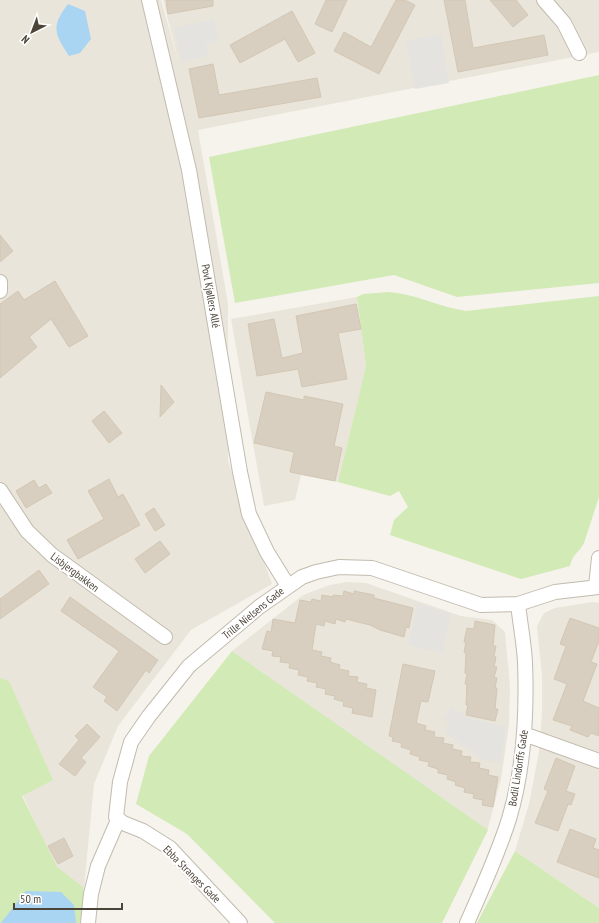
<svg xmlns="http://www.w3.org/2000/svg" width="599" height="923" viewBox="0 0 599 923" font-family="'PT Sans Narrow',sans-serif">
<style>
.residential{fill:#eae5da}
.green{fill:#d2eab5}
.parking{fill:#e5e3e0}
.water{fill:#a9d4f2}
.building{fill:#d8cfc1;stroke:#d3c7b4}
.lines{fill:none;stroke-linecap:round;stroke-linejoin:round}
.minor-casing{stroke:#c2bbae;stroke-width:16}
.minor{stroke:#fff;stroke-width:14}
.labels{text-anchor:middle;stroke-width:4;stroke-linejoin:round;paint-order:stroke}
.street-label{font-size:11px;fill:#4b4439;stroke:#fff}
</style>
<rect width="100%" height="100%" fill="#f6f3ec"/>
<!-- residential -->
<path class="residential" d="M 0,0 L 161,0 L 179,63 L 163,0 L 599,0 L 599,52 L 198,130 L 228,304 L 228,461 L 272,584 L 191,630 L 118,726 L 94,784 L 84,888 L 58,874 L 0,744 Z
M 357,297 L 366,366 L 338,482 L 301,475 L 295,500 L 264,506 L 231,319 Z
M 347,582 L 366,583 L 461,616 L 492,620 L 505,632 L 510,686 L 509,725 L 501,779 L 487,832 L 232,651 L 303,595 L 330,585 Z
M 593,602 L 599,603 L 599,908 L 515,851 L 529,804 L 539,752 L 542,713 L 542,677 L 537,626 L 544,613 L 555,608 Z"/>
<!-- green -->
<path class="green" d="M 599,75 L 599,283 L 457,297 L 394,275 L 235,303 L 209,157 Z
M 389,292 C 416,294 439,307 466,311 L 599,296 L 599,497 L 584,543 C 579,553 573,553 570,566 L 521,579 L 390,535 L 394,520 L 408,507 L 399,491 L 390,496 L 338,482 L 366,366 L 357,297 L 363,294 Z
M 232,651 L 488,830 L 442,923 L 275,923 L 187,834 L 136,804 L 149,756 Z
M 0,678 L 9,681 L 53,780 L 22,796 L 57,867 L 83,887 L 85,896 L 83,923 L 0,923 Z
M 515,851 L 599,908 L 599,923 L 477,923 Z"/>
<!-- parking -->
<path class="parking" d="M 214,19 L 219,42 L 206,45 L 208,56 L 181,62 L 174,28 Z
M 441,34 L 449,83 L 415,89 L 406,41 Z
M 417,603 L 451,613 L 443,653 L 408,645 Z
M 451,707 L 467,717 L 506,727 L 501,763 L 482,759 L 444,732 L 449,724 L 443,720 Z"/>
<!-- water -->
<path class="water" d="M 68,4 L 85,11 L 91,39 L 80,53 L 69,56 C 54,33 51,26 68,4 Z
M 26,891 L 61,892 L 74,905 L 76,923 L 1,923 Z"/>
<!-- building -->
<path class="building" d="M 166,0 L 213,0 L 213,6 L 168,14 Z
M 326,0 L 347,0 L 332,32 L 315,24 Z
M 396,0 L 405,0 L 415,5 L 379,74 L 334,51 L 344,32 L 371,47 Z
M 444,0 L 465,0 L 473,48 L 544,35 L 548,55 L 458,72 Z
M 490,0 L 516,0 L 528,15 L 513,27 Z
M 292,11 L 315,53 L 298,62 L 285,39 L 240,63 L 230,45 Z
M 213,64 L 219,95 L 317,78 L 321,97 L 199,118 L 189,69 Z
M 0,235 L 13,251 L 0,262 Z
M 55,281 L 88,336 L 69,347 L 51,319 L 29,337 L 37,347 L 0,378 L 0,304 L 18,291 L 24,300 Z
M 356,304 L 361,329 L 338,333 L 347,379 L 302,387 L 298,369 L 257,376 L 248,324 L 274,319 L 282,358 L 303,353 L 296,316 Z
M 161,385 L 174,402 L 160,417 Z
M 266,392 L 304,400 L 304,396 L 343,404 L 334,446 L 342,448 L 335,481 L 290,472 L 294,452 L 254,443 Z
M 104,411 L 122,433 L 109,443 L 92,421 Z
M 109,479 L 118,497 L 123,494 L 140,525 L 78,559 L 67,540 L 104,519 L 88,491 Z
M 34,480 L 39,488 L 46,484 L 52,493 L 26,508 L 16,491 Z
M 154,508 L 165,525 L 155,531 L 145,514 Z
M 160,541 L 170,554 L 145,573 L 135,559 Z
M 39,570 L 49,584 L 0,619 L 0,599 Z
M 344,591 L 354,594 L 354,591 L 374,595 L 374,598 L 413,608 L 409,628 L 406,627 L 404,637 L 380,630 L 370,625 L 346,619 L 345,622 L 336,619 L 335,624 L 325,621 L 324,626 L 316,624 L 312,650 L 322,652 L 321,656 L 331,658 L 330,662 L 340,665 L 339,669 L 349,671 L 348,676 L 358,677 L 357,682 L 367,684 L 366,688 L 376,690 L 372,717 L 352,713 L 353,708 L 343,706 L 344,702 L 334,699 L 335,696 L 325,694 L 326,689 L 316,687 L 317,683 L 307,681 L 308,677 L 298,675 L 299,670 L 289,668 L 290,663 L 280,662 L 281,657 L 272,656 L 273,651 L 262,649 L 267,631 L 271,632 L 273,619 L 295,623 L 300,600 L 311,602 L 312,599 L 321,601 L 322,595 L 333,597 L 333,595 L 343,596 Z
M 70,597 L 158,660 L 149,673 L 146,670 L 117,711 L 104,701 L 107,697 L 93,687 L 119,651 L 61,611 Z
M 570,618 L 599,628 L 599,641 L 591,662 L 597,664 L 583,701 L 599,708 L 599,736 L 591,733 L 588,737 L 570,730 L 572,726 L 553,720 L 567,684 L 554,679 L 566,646 L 560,644 Z
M 475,621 L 495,625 L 493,646 L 496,646 L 494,656 L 496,657 L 494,667 L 497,667 L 494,677 L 497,678 L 495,688 L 497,688 L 495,709 L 498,709 L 495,721 L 466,715 L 468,705 L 466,705 L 467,684 L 465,684 L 467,674 L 465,673 L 466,653 L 464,652 L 466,642 L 464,642 L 467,628 L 474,629 Z
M 403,664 L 435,671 L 428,702 L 421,701 L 416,723 L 426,726 L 425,730 L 435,732 L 434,737 L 444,738 L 443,743 L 453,745 L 452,749 L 462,751 L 461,756 L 471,757 L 470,762 L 480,763 L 479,768 L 489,770 L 488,775 L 498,777 L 493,807 L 482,805 L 483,800 L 473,798 L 474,794 L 464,792 L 465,788 L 455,785 L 456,782 L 447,779 L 448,775 L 438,773 L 438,769 L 428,766 L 429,762 L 419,760 L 420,757 L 410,754 L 411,750 L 401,747 L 402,743 L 392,741 L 393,737 L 389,736 Z
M 87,724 L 100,737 L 81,758 L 86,762 L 75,776 L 59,764 L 79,740 L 75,736 Z
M 556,758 L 575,766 L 566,791 L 575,794 L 571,805 L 568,804 L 558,831 L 535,823 L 548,791 L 544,789 Z
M 570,829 L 596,839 L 593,848 L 599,850 L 599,878 L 557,862 Z
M 64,838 L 73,856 L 58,864 L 48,846 Z"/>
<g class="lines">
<defs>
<path id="minor" d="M 149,0 L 189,170 L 240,472 L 249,514 L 267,552 L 288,586
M 544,0 L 564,23 L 579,53
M 0,282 L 0,291
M 0,490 L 27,531 L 52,555 L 165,637
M 596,586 L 599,558
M 524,734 L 599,761
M 88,923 L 91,894 L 98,866 L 118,820
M 240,923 L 170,848 L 143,831 L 123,823 L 116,817 L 120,782 L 131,742 L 149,716 L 189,666 L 259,607 L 302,577 L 316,572 L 339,567 L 372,568 L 481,605 L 518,604 L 555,592 L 599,587
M 467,923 C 482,889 498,854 509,819 C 524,769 527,713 525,662 C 524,643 520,623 518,604"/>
</defs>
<!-- minor casing -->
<use href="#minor" class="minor-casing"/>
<!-- minor -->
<use href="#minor" class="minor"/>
</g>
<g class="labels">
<!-- street labels -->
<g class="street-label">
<text transform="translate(211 296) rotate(80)" y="4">Povl Kjøllers Allé</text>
<text transform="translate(75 572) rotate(37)" y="4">Lisbjergbakken</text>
<text transform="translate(253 613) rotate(-39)" y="4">Trille Nielsens Gade</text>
<text transform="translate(518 768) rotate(-81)" y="4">Bodil Lindorffs Gade</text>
<text transform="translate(192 874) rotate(45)" y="4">Ebba Stranges Gade</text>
</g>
</g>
<!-- north arrow -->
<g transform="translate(32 32) rotate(222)" stroke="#ffffff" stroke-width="3" paint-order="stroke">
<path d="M0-3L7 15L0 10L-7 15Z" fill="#4b4439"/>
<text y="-6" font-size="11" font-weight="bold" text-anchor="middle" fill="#4b4439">N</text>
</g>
<!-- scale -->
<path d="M14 903v6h108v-6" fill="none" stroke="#4b4439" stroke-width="2"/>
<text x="20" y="903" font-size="12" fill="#4b4439" stroke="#ffffff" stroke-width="3" paint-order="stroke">50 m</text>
</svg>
